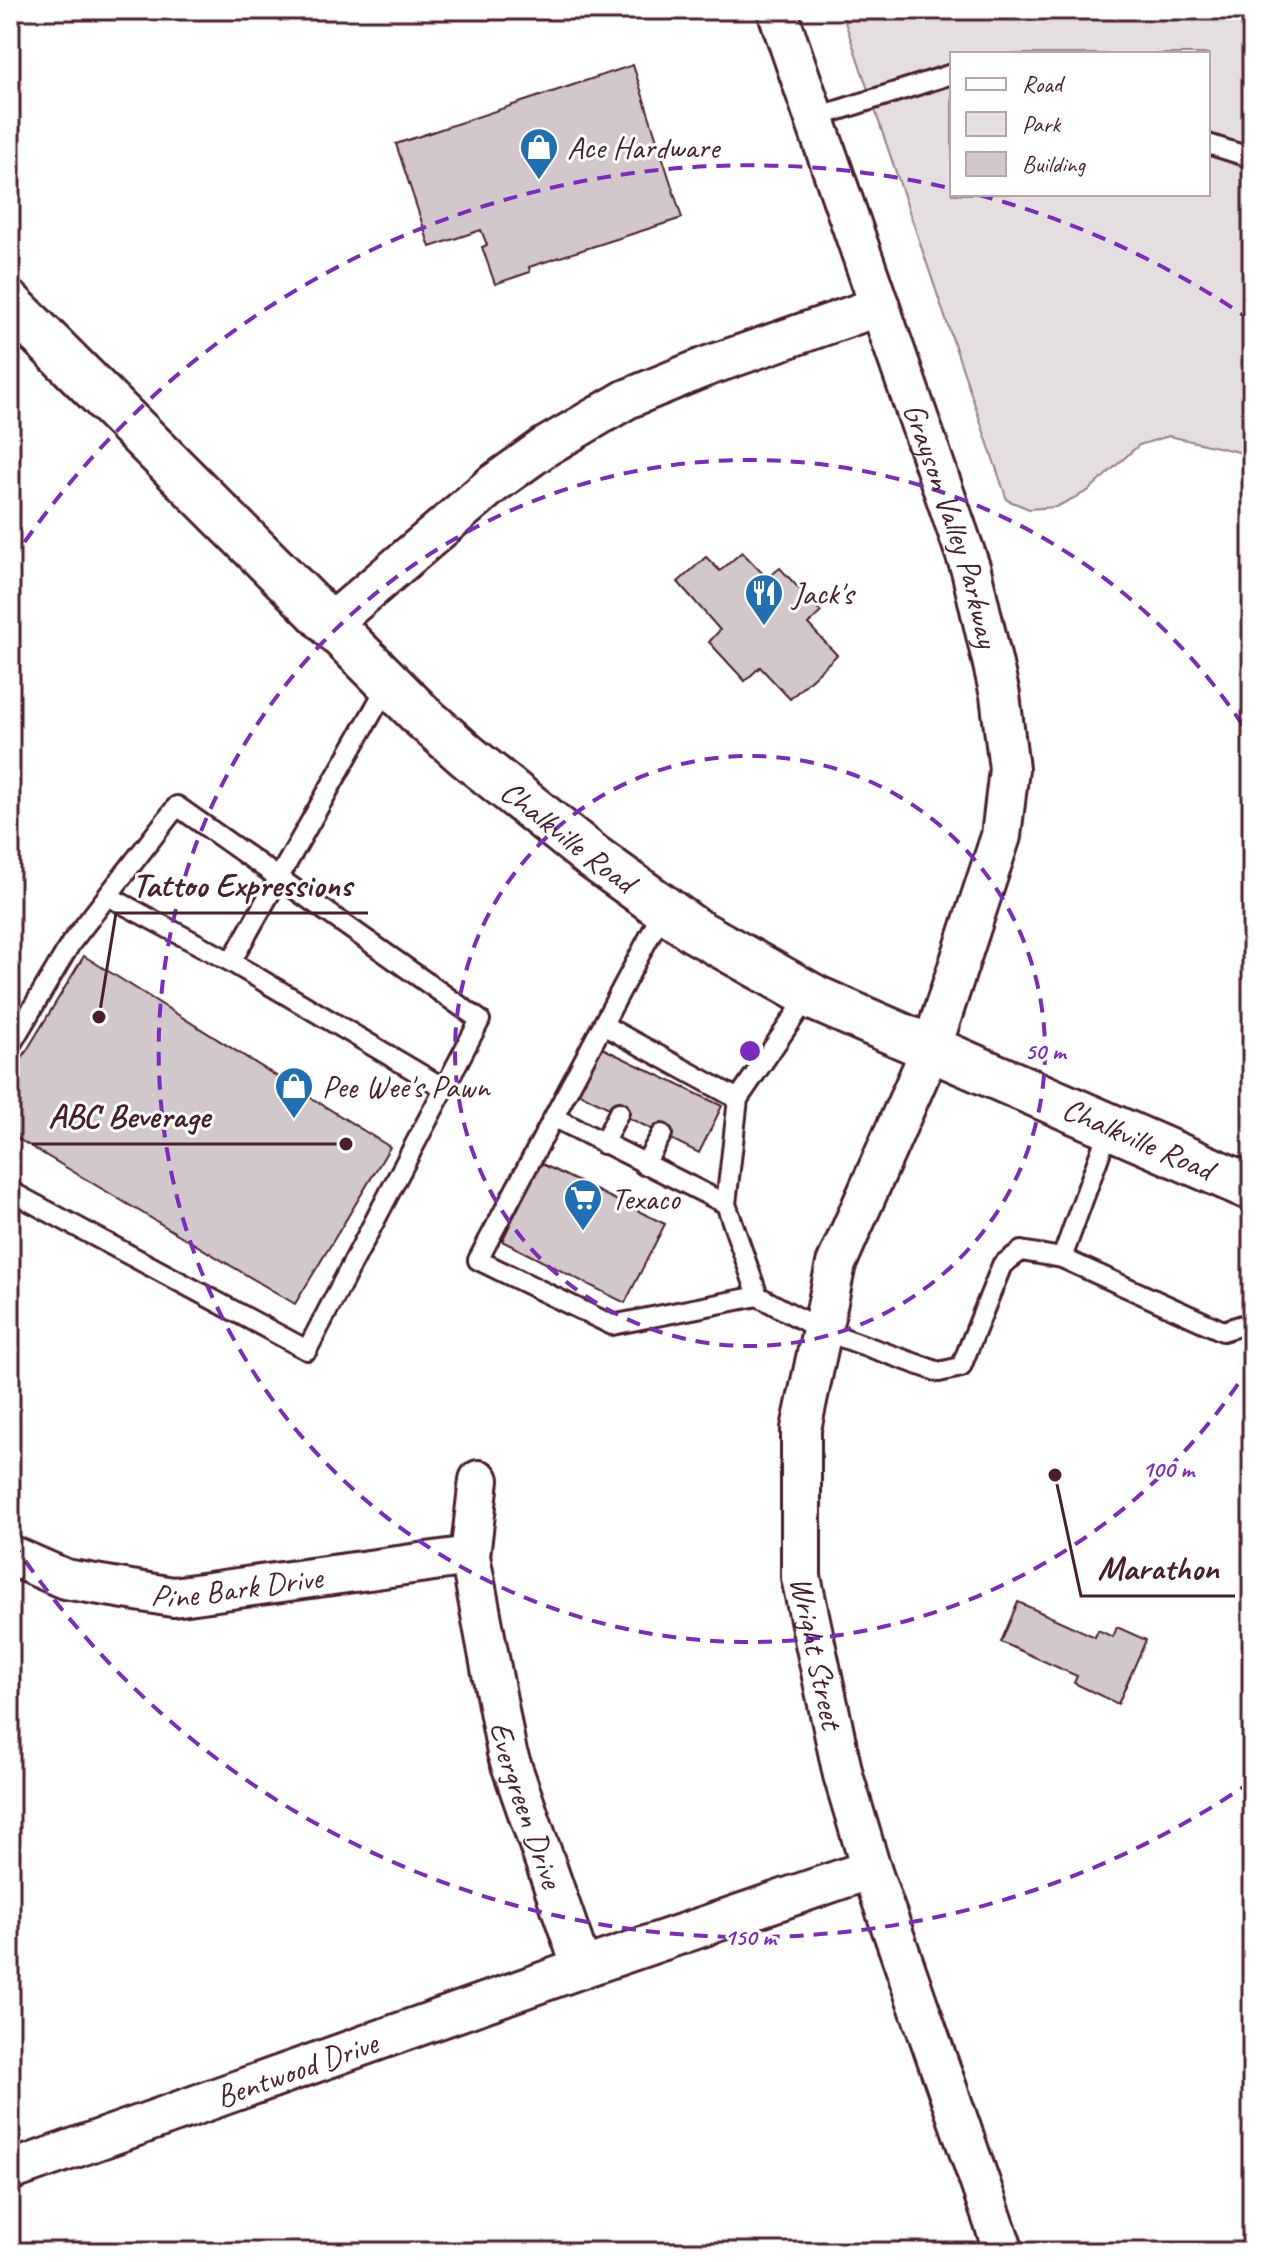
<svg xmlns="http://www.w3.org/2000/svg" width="1262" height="2262" viewBox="0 0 1262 2262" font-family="Caveat,sans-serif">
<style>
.green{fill:#e5dee0;stroke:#987e86;stroke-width:2;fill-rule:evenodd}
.building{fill:#d2c7cb;stroke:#4a1f2b;stroke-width:2}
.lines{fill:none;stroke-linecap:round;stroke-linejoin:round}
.lane-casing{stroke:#4a1f2b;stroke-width:24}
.street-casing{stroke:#4a1f2b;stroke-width:44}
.secondary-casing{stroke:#4a1f2b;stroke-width:50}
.lane{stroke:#fff;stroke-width:18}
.street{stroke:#fff;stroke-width:38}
.secondary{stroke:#fff;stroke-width:44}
.ring{fill:none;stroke:#7b2cbf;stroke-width:4;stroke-dasharray:14 10}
.labels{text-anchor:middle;stroke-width:6;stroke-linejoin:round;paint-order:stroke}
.poi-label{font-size:32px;fill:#4a1f2b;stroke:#fff;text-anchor:start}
.street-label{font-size:32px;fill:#4a1f2b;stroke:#fff}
.centre{fill:#7b2cbf;stroke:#fff;stroke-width:4}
.ring-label{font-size:24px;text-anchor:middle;font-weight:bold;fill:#7b2cbf;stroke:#fff;stroke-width:6;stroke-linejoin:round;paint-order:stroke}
.leader{fill:none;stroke:#4a1f2b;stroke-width:3}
.callout-dot{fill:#4a1f2b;stroke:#fff;stroke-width:3}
.callout-label{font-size:34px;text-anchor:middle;font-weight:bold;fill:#4a1f2b;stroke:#fff;stroke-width:6;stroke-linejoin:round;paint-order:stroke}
</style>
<rect width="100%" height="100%" fill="#fff"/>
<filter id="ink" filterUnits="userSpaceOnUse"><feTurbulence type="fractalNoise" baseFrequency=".0125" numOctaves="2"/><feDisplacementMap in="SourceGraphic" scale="16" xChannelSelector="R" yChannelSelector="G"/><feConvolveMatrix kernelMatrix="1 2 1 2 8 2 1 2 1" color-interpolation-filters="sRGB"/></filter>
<g filter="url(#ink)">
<!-- green -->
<path class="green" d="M 841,10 L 1252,10 L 1252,455 L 1169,436 L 1139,445 L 1088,491 L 1056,507 L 1029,509 L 1007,500 ZM 952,54 L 1208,54 L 1208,194 L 952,194 Z"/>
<!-- building -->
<path class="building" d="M 633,65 L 682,218 L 529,267 L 530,272 L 495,284 L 482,247 L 487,245 L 481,230 L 430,247 L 396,144 Z
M 742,552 L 767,578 L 780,568 L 821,612 L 808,624 L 837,655 L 790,699 L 760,667 L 745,681 L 709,642 L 720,630 L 678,582 L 706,557 L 720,571 Z
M 84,956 L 390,1147 L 295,1304 L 10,1134 L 10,1078 Z
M 600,1047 L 722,1106 L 699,1153 L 577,1092 Z
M 540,1163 L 665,1224 L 625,1303 L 502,1241 Z
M 1018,1602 L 1095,1637 L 1098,1630 L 1113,1637 L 1117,1627 L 1146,1640 L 1118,1704 L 1074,1683 L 1077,1676 L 1001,1642 Z"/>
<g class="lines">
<defs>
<path id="lane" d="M 814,118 L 952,74
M 1208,144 L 1252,158
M 389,683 L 231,962 L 444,1088
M 108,896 L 231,962
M 664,909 L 478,1260 L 612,1325 L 758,1296 L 821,1330 L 939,1372 L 961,1367 L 1002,1265 L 1021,1251 L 1062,1258
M 603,1025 L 738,1099 L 809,995
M 10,1046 L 71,943 L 177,806 L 480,1020 L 307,1350 L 10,1191
M 738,1099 L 726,1204 L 758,1296
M 555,1118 L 726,1204
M 1110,1126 L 1062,1258 L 1223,1331 L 1252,1322
M 603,1144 L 619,1112
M 644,1165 L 662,1134"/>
<g id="street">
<path id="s1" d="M 777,10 L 971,570 L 1000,695 L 1009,769 L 1001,836 L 931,1049 L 836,1264 L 801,1429 L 801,1577 L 843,1775 L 871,1869 L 1004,2252"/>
<path d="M 330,624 L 492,485 L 545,447 L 627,399 L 705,367 L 880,306"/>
<path id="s2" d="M 479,1480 L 470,1556 L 507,1753 L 582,1968"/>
<path id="s3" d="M 10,1555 L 65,1579 L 173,1597 L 470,1556"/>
<path id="s4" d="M 10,2171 L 582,1968 L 871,1869"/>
</g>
<g id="secondary">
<path id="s5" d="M 10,304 L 423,717 L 467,756 L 593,857 L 694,930 L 817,999 L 1252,1188"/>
</g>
</defs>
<!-- lane casing -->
<use href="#lane" class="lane-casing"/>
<!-- street casing -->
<use href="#street" class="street-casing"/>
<!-- secondary casing -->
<use href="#secondary" class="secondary-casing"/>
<!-- lane -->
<use href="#lane" class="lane"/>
<!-- street -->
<use href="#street" class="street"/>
<!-- secondary -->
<use href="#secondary" class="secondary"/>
</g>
</g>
<!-- distance rings -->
<g class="ring">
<circle cx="750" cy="1051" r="295"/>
<path d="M1251 1364A591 591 0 1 1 1251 738"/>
<path d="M1252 1781A886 886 0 0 1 11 1540M11 562A886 886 0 0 1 949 188M979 195A886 886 0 0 1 1252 321"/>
</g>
<!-- icons -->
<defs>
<symbol id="shop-pin" viewBox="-11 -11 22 30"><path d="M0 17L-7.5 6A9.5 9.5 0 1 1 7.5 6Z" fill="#1f6fb2" stroke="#fff"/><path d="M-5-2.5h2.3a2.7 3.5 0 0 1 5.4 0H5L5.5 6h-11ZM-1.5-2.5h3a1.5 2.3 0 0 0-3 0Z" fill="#fff"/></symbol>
<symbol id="restaurant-pin" viewBox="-11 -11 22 30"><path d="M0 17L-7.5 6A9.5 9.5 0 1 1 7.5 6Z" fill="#1f6fb2" stroke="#fff"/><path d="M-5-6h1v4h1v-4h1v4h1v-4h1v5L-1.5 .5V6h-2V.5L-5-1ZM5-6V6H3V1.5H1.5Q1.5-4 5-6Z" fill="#fff"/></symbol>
<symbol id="supermarket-pin" viewBox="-11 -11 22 30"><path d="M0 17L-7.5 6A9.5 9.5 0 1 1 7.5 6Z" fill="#1f6fb2" stroke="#fff"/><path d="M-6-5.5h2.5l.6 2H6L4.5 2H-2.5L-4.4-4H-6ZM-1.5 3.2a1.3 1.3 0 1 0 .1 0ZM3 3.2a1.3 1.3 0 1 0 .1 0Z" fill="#fff"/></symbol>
</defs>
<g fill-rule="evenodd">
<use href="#shop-pin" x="517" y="125" width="44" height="60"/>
<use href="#restaurant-pin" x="742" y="571" width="44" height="60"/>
<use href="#shop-pin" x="272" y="1064" width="44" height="60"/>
<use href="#supermarket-pin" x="561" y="1176" width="44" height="60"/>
</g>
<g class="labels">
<!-- poi labels -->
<g class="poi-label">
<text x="567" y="158">Ace Hardware</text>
<text x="792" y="604">Jack's</text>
<text x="322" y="1097">Pee Wee's Pawn</text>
<text x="611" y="1209">Texaco</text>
</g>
<!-- street labels -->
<g class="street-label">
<text dy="11" stroke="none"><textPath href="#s1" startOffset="544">Grayson Valley Parkway</textPath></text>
<text dy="11" stroke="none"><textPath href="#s5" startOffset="772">Chalkville Road</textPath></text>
<text dy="11" stroke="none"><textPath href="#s5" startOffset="1420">Chalkville Road</textPath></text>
<text dy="11" stroke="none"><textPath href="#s3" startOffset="234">Pine Bark Drive</textPath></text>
<text dy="11" stroke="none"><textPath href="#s1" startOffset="1716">Wright Street</textPath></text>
<text dy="11" stroke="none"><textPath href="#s2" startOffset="332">Evergreen Drive</textPath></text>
<text dy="11" stroke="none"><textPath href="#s4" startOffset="304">Bentwood Drive</textPath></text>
</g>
</g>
<circle cx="750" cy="1051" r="12" class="centre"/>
<g class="ring-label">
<text x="1045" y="1059">50 m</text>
<text x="1168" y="1477">100 m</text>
<text x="750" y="1945">150 m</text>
</g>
<!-- callouts -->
<path class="leader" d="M99 1017L116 913H368M346 1144L225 1144H32M1055 1475L1081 1596H1235"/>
<g class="callout-dot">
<circle cx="99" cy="1017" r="8"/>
<circle cx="346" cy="1144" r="8"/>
<circle cx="1055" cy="1475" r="8"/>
</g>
<g class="callout-label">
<text x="242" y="896">Tattoo Expressions</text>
<text x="129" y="1127">ABC Beverage</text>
<text x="1158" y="1579">Marathon</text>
</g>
<!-- margin -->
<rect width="1262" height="2262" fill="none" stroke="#fff" stroke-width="40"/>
<rect x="20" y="20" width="1222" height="2222" fill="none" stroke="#4a1f2b" stroke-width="3" filter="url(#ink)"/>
<!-- legend -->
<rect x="950" y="52" width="260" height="144" fill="#ffffff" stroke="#b7a5aa" stroke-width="2"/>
<rect x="966" y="78" width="40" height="12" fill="#ffffff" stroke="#b7a5aa" stroke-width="2"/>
<text x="1022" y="92" font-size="24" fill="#4a1f2b">Road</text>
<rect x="966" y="112" width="40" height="24" fill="#e5dee0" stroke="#b7a5aa" stroke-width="2"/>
<text x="1022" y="132" font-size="24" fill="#4a1f2b">Park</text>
<rect x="966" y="152" width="40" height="24" fill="#d2c7cb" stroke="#b7a5aa" stroke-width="2"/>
<text x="1022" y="172" font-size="24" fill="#4a1f2b">Building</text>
</svg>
